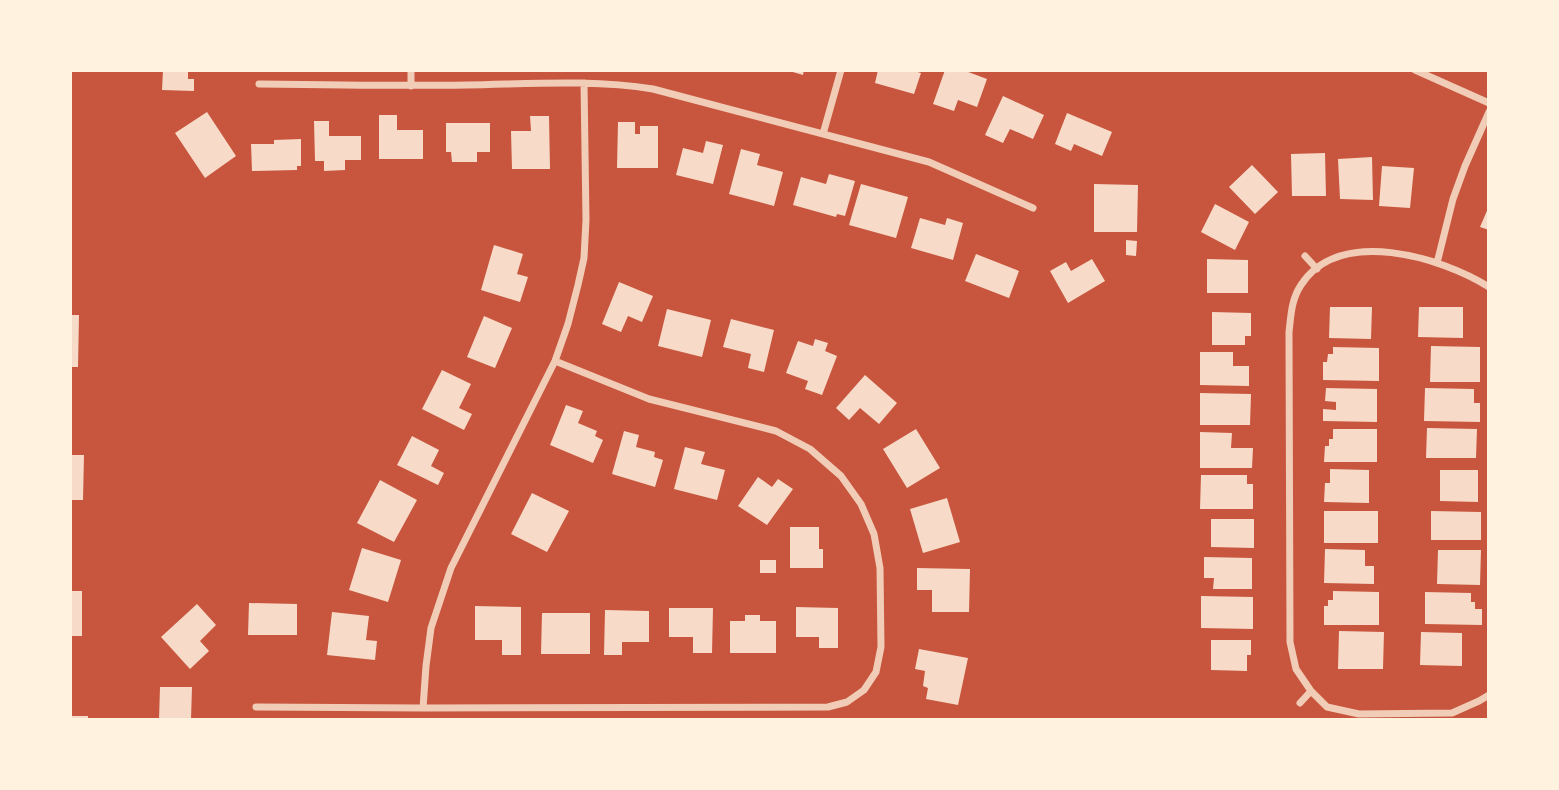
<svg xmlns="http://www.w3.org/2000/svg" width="1559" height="790" viewBox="0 0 1559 790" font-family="'Space Grotesk',sans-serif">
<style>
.building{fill:#f7dbc8}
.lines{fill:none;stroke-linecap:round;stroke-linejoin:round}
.minor{stroke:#f1ccb7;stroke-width:7}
</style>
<rect width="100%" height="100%" fill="#c8553d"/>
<!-- building -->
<path class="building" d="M 163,70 L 188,70 L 188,79 L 194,79 L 194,91 L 162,90 Z
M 786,70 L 804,70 L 803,75 Z
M 878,70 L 910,70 L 921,73 L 914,94 L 875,83 Z
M 945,70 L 963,70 L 987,79 L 977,107 L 958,100 L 954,111 L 933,104 Z
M 1003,96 L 1044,115 L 1033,139 L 1010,129 L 1003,143 L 985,135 Z
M 207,112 L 236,156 L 205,178 L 175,133 Z
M 1067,113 L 1112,132 L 1102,156 L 1074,144 L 1071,151 L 1055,144 Z
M 379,115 L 397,115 L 397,130 L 423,130 L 423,159 L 379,159 Z
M 530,116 L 549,116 L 550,169 L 512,169 L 511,131 L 531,131 Z
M 314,121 L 329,121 L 329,136 L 361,136 L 361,160 L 345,160 L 345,170 L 324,171 L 324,161 L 315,161 Z
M 618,122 L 635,122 L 635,134 L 640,134 L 640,126 L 658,126 L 658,168 L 617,168 Z
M 446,123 L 490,123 L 490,152 L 477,152 L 477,162 L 452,162 L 451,152 L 446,152 Z
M 301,139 L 301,166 L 297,166 L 297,170 L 252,171 L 251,144 L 274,144 L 274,140 Z
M 706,141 L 723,145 L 713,184 L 676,175 L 683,148 L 703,153 Z
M 741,149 L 760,154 L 757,165 L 783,172 L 774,206 L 729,194 Z
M 1325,153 L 1326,196 L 1292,196 L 1291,154 Z
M 1372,157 L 1373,200 L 1340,199 L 1338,159 Z
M 1252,165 L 1278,192 L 1255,214 L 1229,187 Z
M 1382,166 L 1414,168 L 1410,208 L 1379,206 Z
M 829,174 L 855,181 L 845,216 L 837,214 L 836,217 L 793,205 L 801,177 L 826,184 Z
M 861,184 L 908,197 L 896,238 L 849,225 Z
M 1094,184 L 1138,185 L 1137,232 L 1094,232 Z
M 1215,204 L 1249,222 L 1235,250 L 1201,232 Z
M 1489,206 L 1489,230 L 1480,227 Z
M 920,218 L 945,225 L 947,218 L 963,223 L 953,260 L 911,248 Z
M 1126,240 L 1137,241 L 1136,256 L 1126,255 Z
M 494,245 L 523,254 L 517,274 L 528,277 L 520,302 L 481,290 Z
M 976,254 L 1019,271 L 1009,298 L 965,281 Z
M 1092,259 L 1105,281 L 1068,303 L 1050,271 L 1066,262 L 1071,271 Z
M 1207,259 L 1248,260 L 1248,293 L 1207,293 Z
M 619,282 L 653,296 L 642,322 L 628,316 L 621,332 L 602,324 Z
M 1330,307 L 1372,307 L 1371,339 L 1329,338 Z
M 1419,307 L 1463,307 L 1463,338 L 1418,337 Z
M 667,309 L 711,320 L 702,357 L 658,346 Z
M 1212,312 L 1251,313 L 1251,336 L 1245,336 L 1245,345 L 1212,345 Z
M 70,315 L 79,315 L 78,367 L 70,367 Z
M 484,316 L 512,328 L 495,368 L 467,357 Z
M 731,319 L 774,330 L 764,372 L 748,368 L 751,354 L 723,347 Z
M 815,339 L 828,343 L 825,351 L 837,356 L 822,395 L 805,389 L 808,381 L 786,373 L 798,341 L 813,346 Z
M 1431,346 L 1480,347 L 1480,382 L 1430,382 Z
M 1333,347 L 1379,348 L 1379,381 L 1323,380 L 1323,362 L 1327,362 L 1328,354 L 1333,354 Z
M 1200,352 L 1233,352 L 1233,366 L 1249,366 L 1249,386 L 1200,385 Z
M 442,370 L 471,384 L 459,408 L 472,414 L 464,430 L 422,409 Z
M 865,375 L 897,403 L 879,424 L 860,408 L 849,420 L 836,408 Z
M 1326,388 L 1377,389 L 1377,422 L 1323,421 L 1323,409 L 1336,410 L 1336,402 L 1325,401 Z
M 1425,388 L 1474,389 L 1474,403 L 1480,403 L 1480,422 L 1424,421 Z
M 1200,393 L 1251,394 L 1250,425 L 1200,425 Z
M 566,405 L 583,411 L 578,423 L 597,431 L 595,436 L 603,440 L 593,463 L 550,445 Z
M 1427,428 L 1477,429 L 1476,458 L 1426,458 Z
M 916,429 L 940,468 L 907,488 L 883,449 Z
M 1333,429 L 1377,429 L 1377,462 L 1324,462 L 1325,446 L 1329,446 L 1329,439 L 1333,439 Z
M 624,431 L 639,435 L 636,447 L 655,452 L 654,457 L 663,460 L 655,487 L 612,474 Z
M 1200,432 L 1232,433 L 1231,448 L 1253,448 L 1252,468 L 1200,468 Z
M 412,436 L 439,450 L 431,466 L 444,473 L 438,485 L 397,465 Z
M 685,447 L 705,452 L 701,464 L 725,470 L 717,500 L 674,489 Z
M 70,455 L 84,455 L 83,500 L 70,500 Z
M 1330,469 L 1369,470 L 1369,503 L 1324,502 L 1325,483 L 1330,483 Z
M 1440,470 L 1478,470 L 1478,502 L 1440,501 Z
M 1201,475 L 1247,475 L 1247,484 L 1253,484 L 1253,509 L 1200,509 Z
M 758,477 L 772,487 L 778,479 L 793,489 L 767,525 L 738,506 Z
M 380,480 L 417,500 L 394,542 L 357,523 Z
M 532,493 L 569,511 L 547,552 L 511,534 Z
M 947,498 L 960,542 L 923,553 L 910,509 Z
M 1324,511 L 1378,511 L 1378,543 L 1324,543 Z
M 1431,511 L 1481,512 L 1481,540 L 1431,540 Z
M 1211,519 L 1254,519 L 1254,548 L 1211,547 Z
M 790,527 L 819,527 L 819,549 L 823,549 L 823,568 L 790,568 Z
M 362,548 L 401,560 L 388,602 L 349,590 Z
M 1325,549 L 1365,550 L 1365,566 L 1374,566 L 1374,584 L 1324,583 Z
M 1438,550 L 1481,550 L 1480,585 L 1437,584 Z
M 1204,557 L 1252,558 L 1252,589 L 1213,589 L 1214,578 L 1204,578 Z
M 760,560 L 776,560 L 776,573 L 760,573 Z
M 917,568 L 970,569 L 969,612 L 932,612 L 932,590 L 917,590 Z
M 70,591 L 82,591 L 82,636 L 70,636 Z
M 1333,591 L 1379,592 L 1379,625 L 1324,625 L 1324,606 L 1328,606 L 1328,600 L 1333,600 Z
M 1425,592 L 1471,593 L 1471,602 L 1475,602 L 1475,609 L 1482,609 L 1482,625 L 1425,624 Z
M 1201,596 L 1253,597 L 1253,629 L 1201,628 Z
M 249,603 L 297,604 L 297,635 L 248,635 Z
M 197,604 L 216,625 L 200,641 L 209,651 L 190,669 L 161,637 Z
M 475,606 L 521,607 L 521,655 L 502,655 L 502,640 L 475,640 Z
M 796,607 L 838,608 L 838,648 L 819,648 L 819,637 L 796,637 Z
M 669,608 L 713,608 L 712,653 L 693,653 L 693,637 L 669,637 Z
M 605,610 L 649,611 L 649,642 L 622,642 L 622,655 L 604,655 Z
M 332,612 L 369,616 L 366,640 L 377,641 L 375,660 L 327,655 Z
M 542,613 L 590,613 L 590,654 L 541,654 Z
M 745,615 L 760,615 L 760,621 L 776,621 L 776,653 L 730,653 L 730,621 L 745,621 Z
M 1339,631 L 1384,632 L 1383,669 L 1338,669 Z
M 1421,632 L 1462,633 L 1462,666 L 1420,665 Z
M 1211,640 L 1251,640 L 1251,655 L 1247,655 L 1247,671 L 1211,670 Z
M 919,649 L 968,658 L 958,705 L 926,699 L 928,688 L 923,686 L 925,671 L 915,669 Z
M 160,687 L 192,687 L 191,720 L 159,720 Z
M 70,716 L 88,716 L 88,720 L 70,720 Z"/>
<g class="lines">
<!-- minor -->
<path class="minor" d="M 411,70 L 411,86
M 1415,70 L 1489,103
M 259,84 C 328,85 398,86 467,85 C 529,84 592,79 653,89 L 929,162 L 1033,208
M 823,134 L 841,70
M 1305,256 L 1317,269
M 1437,263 L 1453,199 L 1465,166 L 1489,112
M 1489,287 C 1441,257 1339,226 1301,285 C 1291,300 1291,316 1289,332 L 1290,642 L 1296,669 L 1311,691 L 1327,707 L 1359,714 L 1452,713 L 1479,701 L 1489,695
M 1300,703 L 1311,691
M 256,707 L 423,708 L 828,707 L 847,702 L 864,690 L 876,672 L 881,647 L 880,568 L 874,534 L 861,504 L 841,476 L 810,449 L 776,431 L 649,399 L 555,361
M 423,708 L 426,666 L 431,628 L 451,568 L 555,361 L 568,324 L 578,285 L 584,258 L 586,220 L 584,83"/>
</g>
<!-- border -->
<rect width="1559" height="790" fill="none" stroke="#fff3e0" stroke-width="144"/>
</svg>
